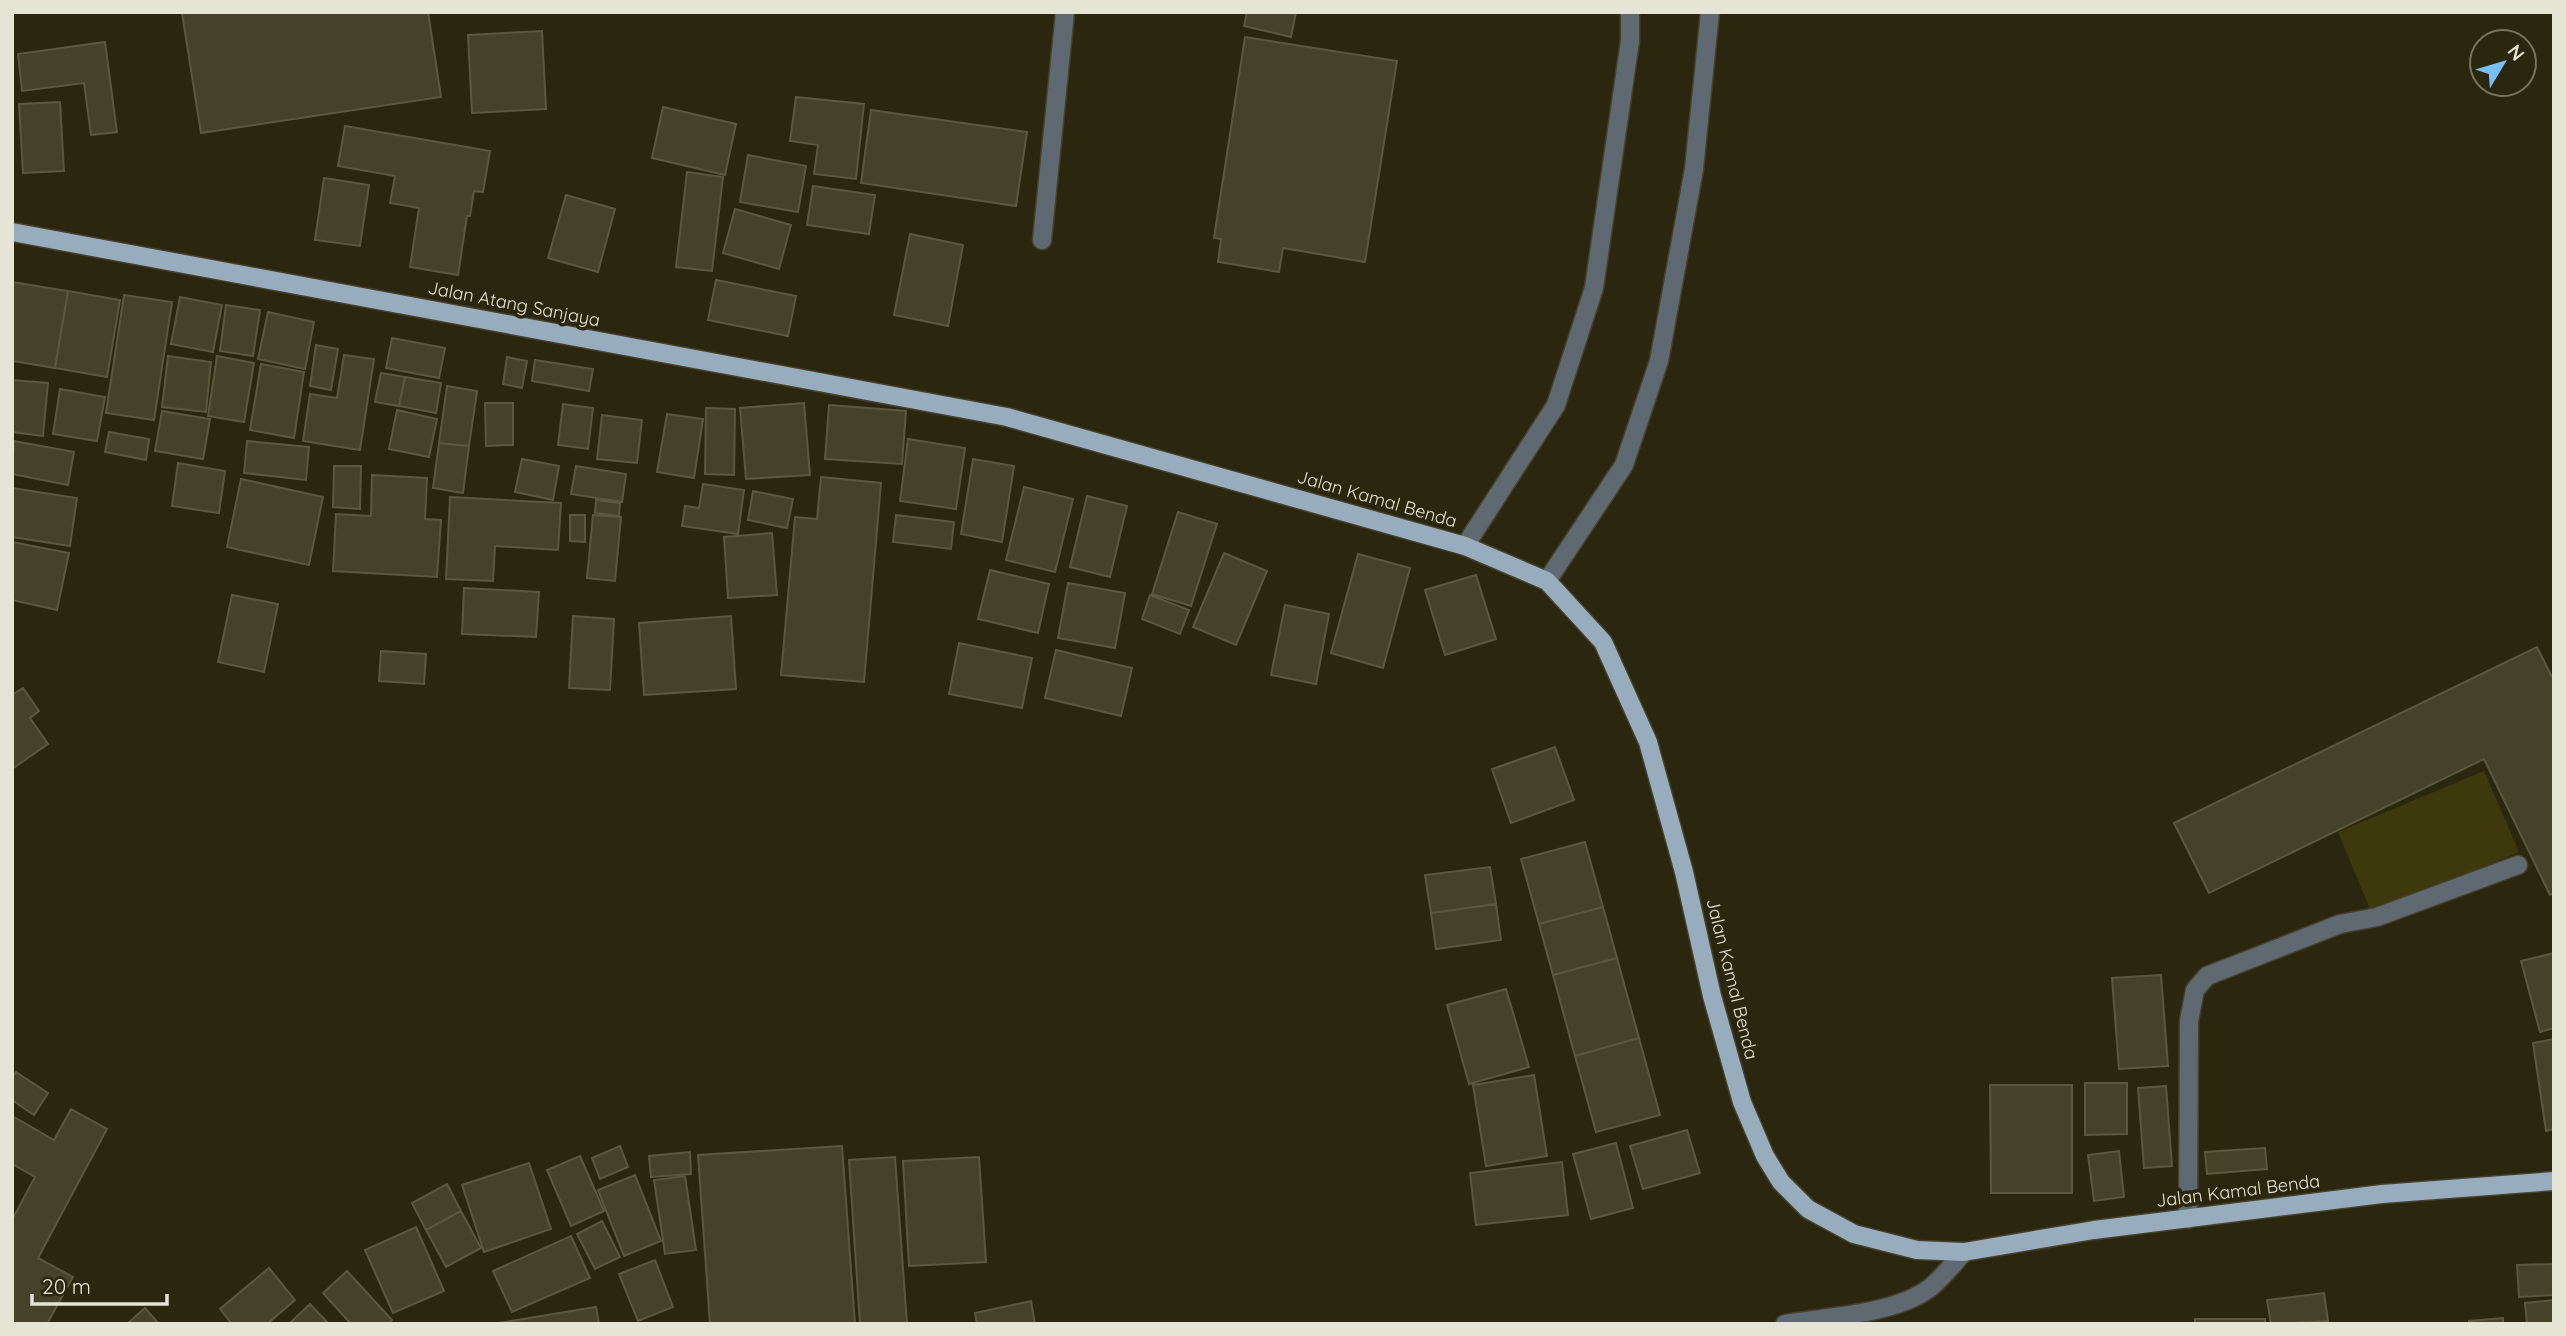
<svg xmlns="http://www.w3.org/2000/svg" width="2566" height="1336" viewBox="0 0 2566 1336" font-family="Quicksand,sans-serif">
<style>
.green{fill:#3e380d}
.building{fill:#464229;stroke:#5b583d;stroke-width:2}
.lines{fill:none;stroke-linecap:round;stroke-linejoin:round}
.minor-casing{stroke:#45412a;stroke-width:21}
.major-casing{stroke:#45412a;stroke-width:21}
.minor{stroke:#5f6972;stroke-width:18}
.major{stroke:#97acbd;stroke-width:18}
.labels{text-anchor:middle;stroke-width:7;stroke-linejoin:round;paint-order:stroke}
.street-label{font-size:18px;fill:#e6e4d5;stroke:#2b270e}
</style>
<rect width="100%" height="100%" fill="#2b270e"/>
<!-- green -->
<path class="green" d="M 2484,771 L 2519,852 L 2372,914 L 2338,832 Z"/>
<!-- building -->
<path class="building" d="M 428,12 L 441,97 L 201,133 L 182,13 Z
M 1247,12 L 1296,12 L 1291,37 L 1244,26 Z
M 542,31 L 546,109 L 472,113 L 468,35 Z
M 1245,37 L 1397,61 L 1365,262 L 1283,248 L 1279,272 L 1218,262 L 1221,239 L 1214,238 Z
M 105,42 L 117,132 L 91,135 L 84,83 L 22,91 L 18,54 Z
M 796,97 L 864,104 L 856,179 L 814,174 L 818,145 L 790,141 Z
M 60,102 L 64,171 L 23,173 L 19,104 Z
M 663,107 L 736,124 L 725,175 L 652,158 Z
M 871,110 L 1027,132 L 1016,206 L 861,183 Z
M 345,126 L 490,151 L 483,192 L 474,191 L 470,216 L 467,216 L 458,275 L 410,267 L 419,208 L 390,203 L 395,176 L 338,166 Z
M 748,155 L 806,166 L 798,212 L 740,202 Z
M 687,172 L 723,177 L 712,271 L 676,267 Z
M 324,178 L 369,185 L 360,246 L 315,240 Z
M 813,186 L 875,195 L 869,234 L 807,225 Z
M 566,195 L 615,209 L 598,272 L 548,258 Z
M 735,209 L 791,225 L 779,269 L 723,253 Z
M 910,234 L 963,245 L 948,326 L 894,315 Z
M 716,280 L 796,296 L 788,336 L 708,320 Z
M 12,282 L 68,291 L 55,368 L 12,361 Z
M 68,291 L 120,300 L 107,377 L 55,368 Z
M 124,295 L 172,302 L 154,420 L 106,413 Z
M 180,297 L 222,305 L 213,352 L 171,344 Z
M 226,305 L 260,310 L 253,356 L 220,351 Z
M 268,312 L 314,322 L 305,369 L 258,359 Z
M 392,338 L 445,348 L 439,378 L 386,368 Z
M 316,345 L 338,349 L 331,390 L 310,386 Z
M 344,355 L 374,359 L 360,450 L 303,441 L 310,394 L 337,398 Z
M 168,356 L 211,362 L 206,412 L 162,407 Z
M 217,356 L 254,363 L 244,422 L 208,416 Z
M 507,357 L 527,361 L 522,388 L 503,384 Z
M 535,360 L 593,369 L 589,391 L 532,381 Z
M 261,364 L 304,372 L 294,438 L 250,430 Z
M 381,373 L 405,377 L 399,406 L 375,402 Z
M 405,377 L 441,383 L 436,413 L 399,406 Z
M 12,380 L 48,383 L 43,436 L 12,432 Z
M 447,386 L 477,391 L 469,446 L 439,443 Z
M 60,389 L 105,397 L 97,441 L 53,434 Z
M 485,403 L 513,403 L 513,445 L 486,446 Z
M 804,403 L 810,475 L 746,479 L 740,408 Z
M 563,404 L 593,408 L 588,449 L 558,445 Z
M 829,405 L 906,411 L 902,464 L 825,459 Z
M 706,408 L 735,409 L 734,475 L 705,474 Z
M 397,410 L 437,419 L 429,457 L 389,449 Z
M 162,411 L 210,419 L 203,459 L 155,451 Z
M 667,414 L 703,419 L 694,478 L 657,472 Z
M 602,415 L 642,420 L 637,463 L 597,459 Z
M 109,432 L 149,439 L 146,460 L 105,452 Z
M 908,439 L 965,448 L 956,509 L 900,501 Z
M 14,441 L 74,452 L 68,485 L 12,474 Z
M 247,441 L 309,447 L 306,480 L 244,473 Z
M 439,443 L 469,446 L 463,493 L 433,488 Z
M 522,459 L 559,466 L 553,500 L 515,492 Z
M 973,459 L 1014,466 L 1002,542 L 961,534 Z
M 178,463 L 225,471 L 219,513 L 172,506 Z
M 334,466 L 361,466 L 360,509 L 333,507 Z
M 576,466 L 626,474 L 622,502 L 571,494 Z
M 372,475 L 427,478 L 425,519 L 441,520 L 437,577 L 333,571 L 336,514 L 371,516 Z
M 821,477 L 881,483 L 864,682 L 781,675 L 795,517 L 817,519 Z
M 241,479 L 323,497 L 309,565 L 227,547 Z
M 703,484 L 744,490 L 738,534 L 682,526 L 685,506 L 699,508 Z
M 1024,487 L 1073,499 L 1055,572 L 1006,560 Z
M 12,488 L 77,498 L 70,546 L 12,537 Z
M 753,491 L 793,499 L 787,528 L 748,520 Z
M 1087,496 L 1127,506 L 1110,577 L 1070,567 Z
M 450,497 L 561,503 L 558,550 L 495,546 L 493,581 L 446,579 Z
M 596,500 L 620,503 L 619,516 L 595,513 Z
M 1178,512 L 1217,524 L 1191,606 L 1152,594 Z
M 570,515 L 585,515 L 585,542 L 570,541 Z
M 593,515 L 621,517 L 615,581 L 587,578 Z
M 896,515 L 954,522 L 951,549 L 893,542 Z
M 772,533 L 777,595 L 728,598 L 724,537 Z
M 12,542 L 69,553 L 57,610 L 12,600 Z
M 1224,553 L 1267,571 L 1236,645 L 1193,627 Z
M 1358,554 L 1410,568 L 1383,668 L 1331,653 Z
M 990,570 L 1049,584 L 1038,633 L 978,619 Z
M 1476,575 L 1496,639 L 1445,655 L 1425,590 Z
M 1068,583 L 1125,593 L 1115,648 L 1058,638 Z
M 464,588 L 539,592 L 536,637 L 462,634 Z
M 232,595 L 278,604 L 264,672 L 218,662 Z
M 1150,595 L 1189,610 L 1180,634 L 1142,619 Z
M 1285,605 L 1329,614 L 1316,684 L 1271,675 Z
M 573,616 L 614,619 L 610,690 L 569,688 Z
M 731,616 L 736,689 L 644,695 L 639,623 Z
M 959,643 L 1032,658 L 1022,708 L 949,694 Z
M 2537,647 L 2554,681 L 2554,893 L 2550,895 L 2484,759 L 2209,893 L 2174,823 Z
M 1056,650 L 1132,668 L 1121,716 L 1045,698 Z
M 381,651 L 426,654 L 424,684 L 379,681 Z
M 23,688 L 39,711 L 30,718 L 48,744 L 12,769 L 12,695 Z
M 1555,747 L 1574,800 L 1511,823 L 1492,769 Z
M 1585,842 L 1603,907 L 1539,924 L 1521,859 Z
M 1490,867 L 1496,904 L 1431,913 L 1425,875 Z
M 1496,904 L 1501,940 L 1436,949 L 1431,913 Z
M 1603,907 L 1617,958 L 1553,975 L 1539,924 Z
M 2554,953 L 2554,1028 L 2540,1032 L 2521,961 Z
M 1617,958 L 1639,1038 L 1575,1056 L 1553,975 Z
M 2161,975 L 2168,1066 L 2119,1069 L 2112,978 Z
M 1506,989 L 1529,1067 L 1469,1084 L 1447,1005 Z
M 1639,1038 L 1660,1115 L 1596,1132 L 1575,1056 Z
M 2554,1039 L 2554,1129 L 2546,1131 L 2533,1043 Z
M 16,1072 L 48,1093 L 34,1115 L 12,1100 L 12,1078 Z
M 1534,1075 L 1547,1156 L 1486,1166 L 1473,1085 Z
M 2085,1083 L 2127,1083 L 2127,1134 L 2085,1135 Z
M 1990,1085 L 2072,1085 L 2072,1193 L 1991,1193 Z
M 2166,1086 L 2172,1166 L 2144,1168 L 2138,1088 Z
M 71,1109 L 107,1129 L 38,1258 L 73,1277 L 47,1324 L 12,1324 L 12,1220 L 35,1177 L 12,1164 L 12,1116 L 54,1140 Z
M 1687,1130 L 1700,1173 L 1643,1189 L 1630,1146 Z
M 1616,1143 L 1633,1208 L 1591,1219 L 1573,1154 Z
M 620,1146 L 628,1167 L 600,1179 L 592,1158 Z
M 842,1146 L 855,1324 L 710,1324 L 698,1155 Z
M 2265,1148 L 2267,1169 L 2207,1174 L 2205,1152 Z
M 2119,1151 L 2124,1197 L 2094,1201 L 2088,1155 Z
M 690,1152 L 691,1174 L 651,1177 L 649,1156 Z
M 580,1156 L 604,1211 L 571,1226 L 547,1170 Z
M 895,1157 L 907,1324 L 860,1324 L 849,1160 Z
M 979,1157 L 986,1262 L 909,1266 L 903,1161 Z
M 1562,1162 L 1568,1215 L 1476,1225 L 1470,1173 Z
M 529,1163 L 551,1229 L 484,1252 L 462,1185 Z
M 635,1175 L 661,1241 L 624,1256 L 598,1190 Z
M 685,1176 L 696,1250 L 665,1254 L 654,1180 Z
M 447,1184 L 461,1211 L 426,1230 L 412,1203 Z
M 461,1211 L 481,1248 L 446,1267 L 426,1230 Z
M 602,1221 L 620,1257 L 595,1269 L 577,1234 Z
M 416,1227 L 444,1291 L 393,1313 L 365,1250 Z
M 571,1236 L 590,1278 L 512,1312 L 493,1271 Z
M 655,1260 L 673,1307 L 638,1321 L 619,1274 Z
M 2554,1264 L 2554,1295 L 2519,1297 L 2517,1265 Z
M 269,1268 L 295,1300 L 267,1324 L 232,1324 L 220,1309 Z
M 347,1271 L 392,1320 L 388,1324 L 351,1324 L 323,1293 Z
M 2324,1293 L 2328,1321 L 2271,1324 L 2267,1300 Z
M 2554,1300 L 2554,1324 L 2527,1324 L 2525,1303 Z
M 1031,1301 L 1035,1324 L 977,1324 L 975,1313 Z
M 310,1304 L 329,1324 L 289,1324 Z
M 596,1307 L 599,1324 L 499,1323 Z
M 145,1308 L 159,1324 L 127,1324 Z
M 2503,1318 L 2503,1324 L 2469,1324 L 2469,1321 Z
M 2195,1319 L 2265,1319 L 2265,1324 L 2195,1324 Z"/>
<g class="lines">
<defs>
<path id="minor" d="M 1042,240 L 1065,12
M 1465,546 L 1556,405 L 1594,288 L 1630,41 L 1630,12
M 1547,581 L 1624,465 L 1659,361 L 1694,169 L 1710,12
M 2188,1219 L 2189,1021 L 2195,990 L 2207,976 L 2340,924 L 2377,917 L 2518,865
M 1785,1324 C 1828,1317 1897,1314 1931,1287 C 1943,1277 1954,1263 1964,1252"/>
<path id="major" d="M 12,232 L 1007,417 L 1465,546 L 1547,581 L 1603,642 L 1648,742 L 1684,872 L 1712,996 L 1742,1102 L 1765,1156 L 1781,1182 L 1808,1209 L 1854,1234 L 1917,1250 L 1964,1252 L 2094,1230 L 2382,1194 L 2554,1181"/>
</defs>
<!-- minor casing -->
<use href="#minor" class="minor-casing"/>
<!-- major casing -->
<use href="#major" class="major-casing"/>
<!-- minor -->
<use href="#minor" class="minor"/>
<!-- major -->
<use href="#major" class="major"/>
</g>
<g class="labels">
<!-- street labels -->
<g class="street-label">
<text transform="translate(514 304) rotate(11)" y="6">Jalan Atang Sanjaya</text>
<text transform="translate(1377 499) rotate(16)" y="6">Jalan Kamal Benda</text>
<text transform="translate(1732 979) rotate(76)" y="6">Jalan Kamal Benda</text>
<text transform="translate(2238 1191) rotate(-7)" y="6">Jalan Kamal Benda</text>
</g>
</g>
<!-- border -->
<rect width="2566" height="1336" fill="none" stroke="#e6e4d5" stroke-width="28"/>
<!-- north arrow -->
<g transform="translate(2503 63) rotate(52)"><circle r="33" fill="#2b270e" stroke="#76735e" stroke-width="2"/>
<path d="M0-5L12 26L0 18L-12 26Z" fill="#77bff7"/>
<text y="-10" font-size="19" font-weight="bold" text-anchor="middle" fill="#e6e4d5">N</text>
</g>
<!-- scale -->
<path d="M32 1294v10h135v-10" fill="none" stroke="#e6e4d5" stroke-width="3.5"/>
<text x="42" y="1294" font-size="21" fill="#e6e4d5" stroke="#2b270e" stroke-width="5" paint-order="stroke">20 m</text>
</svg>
